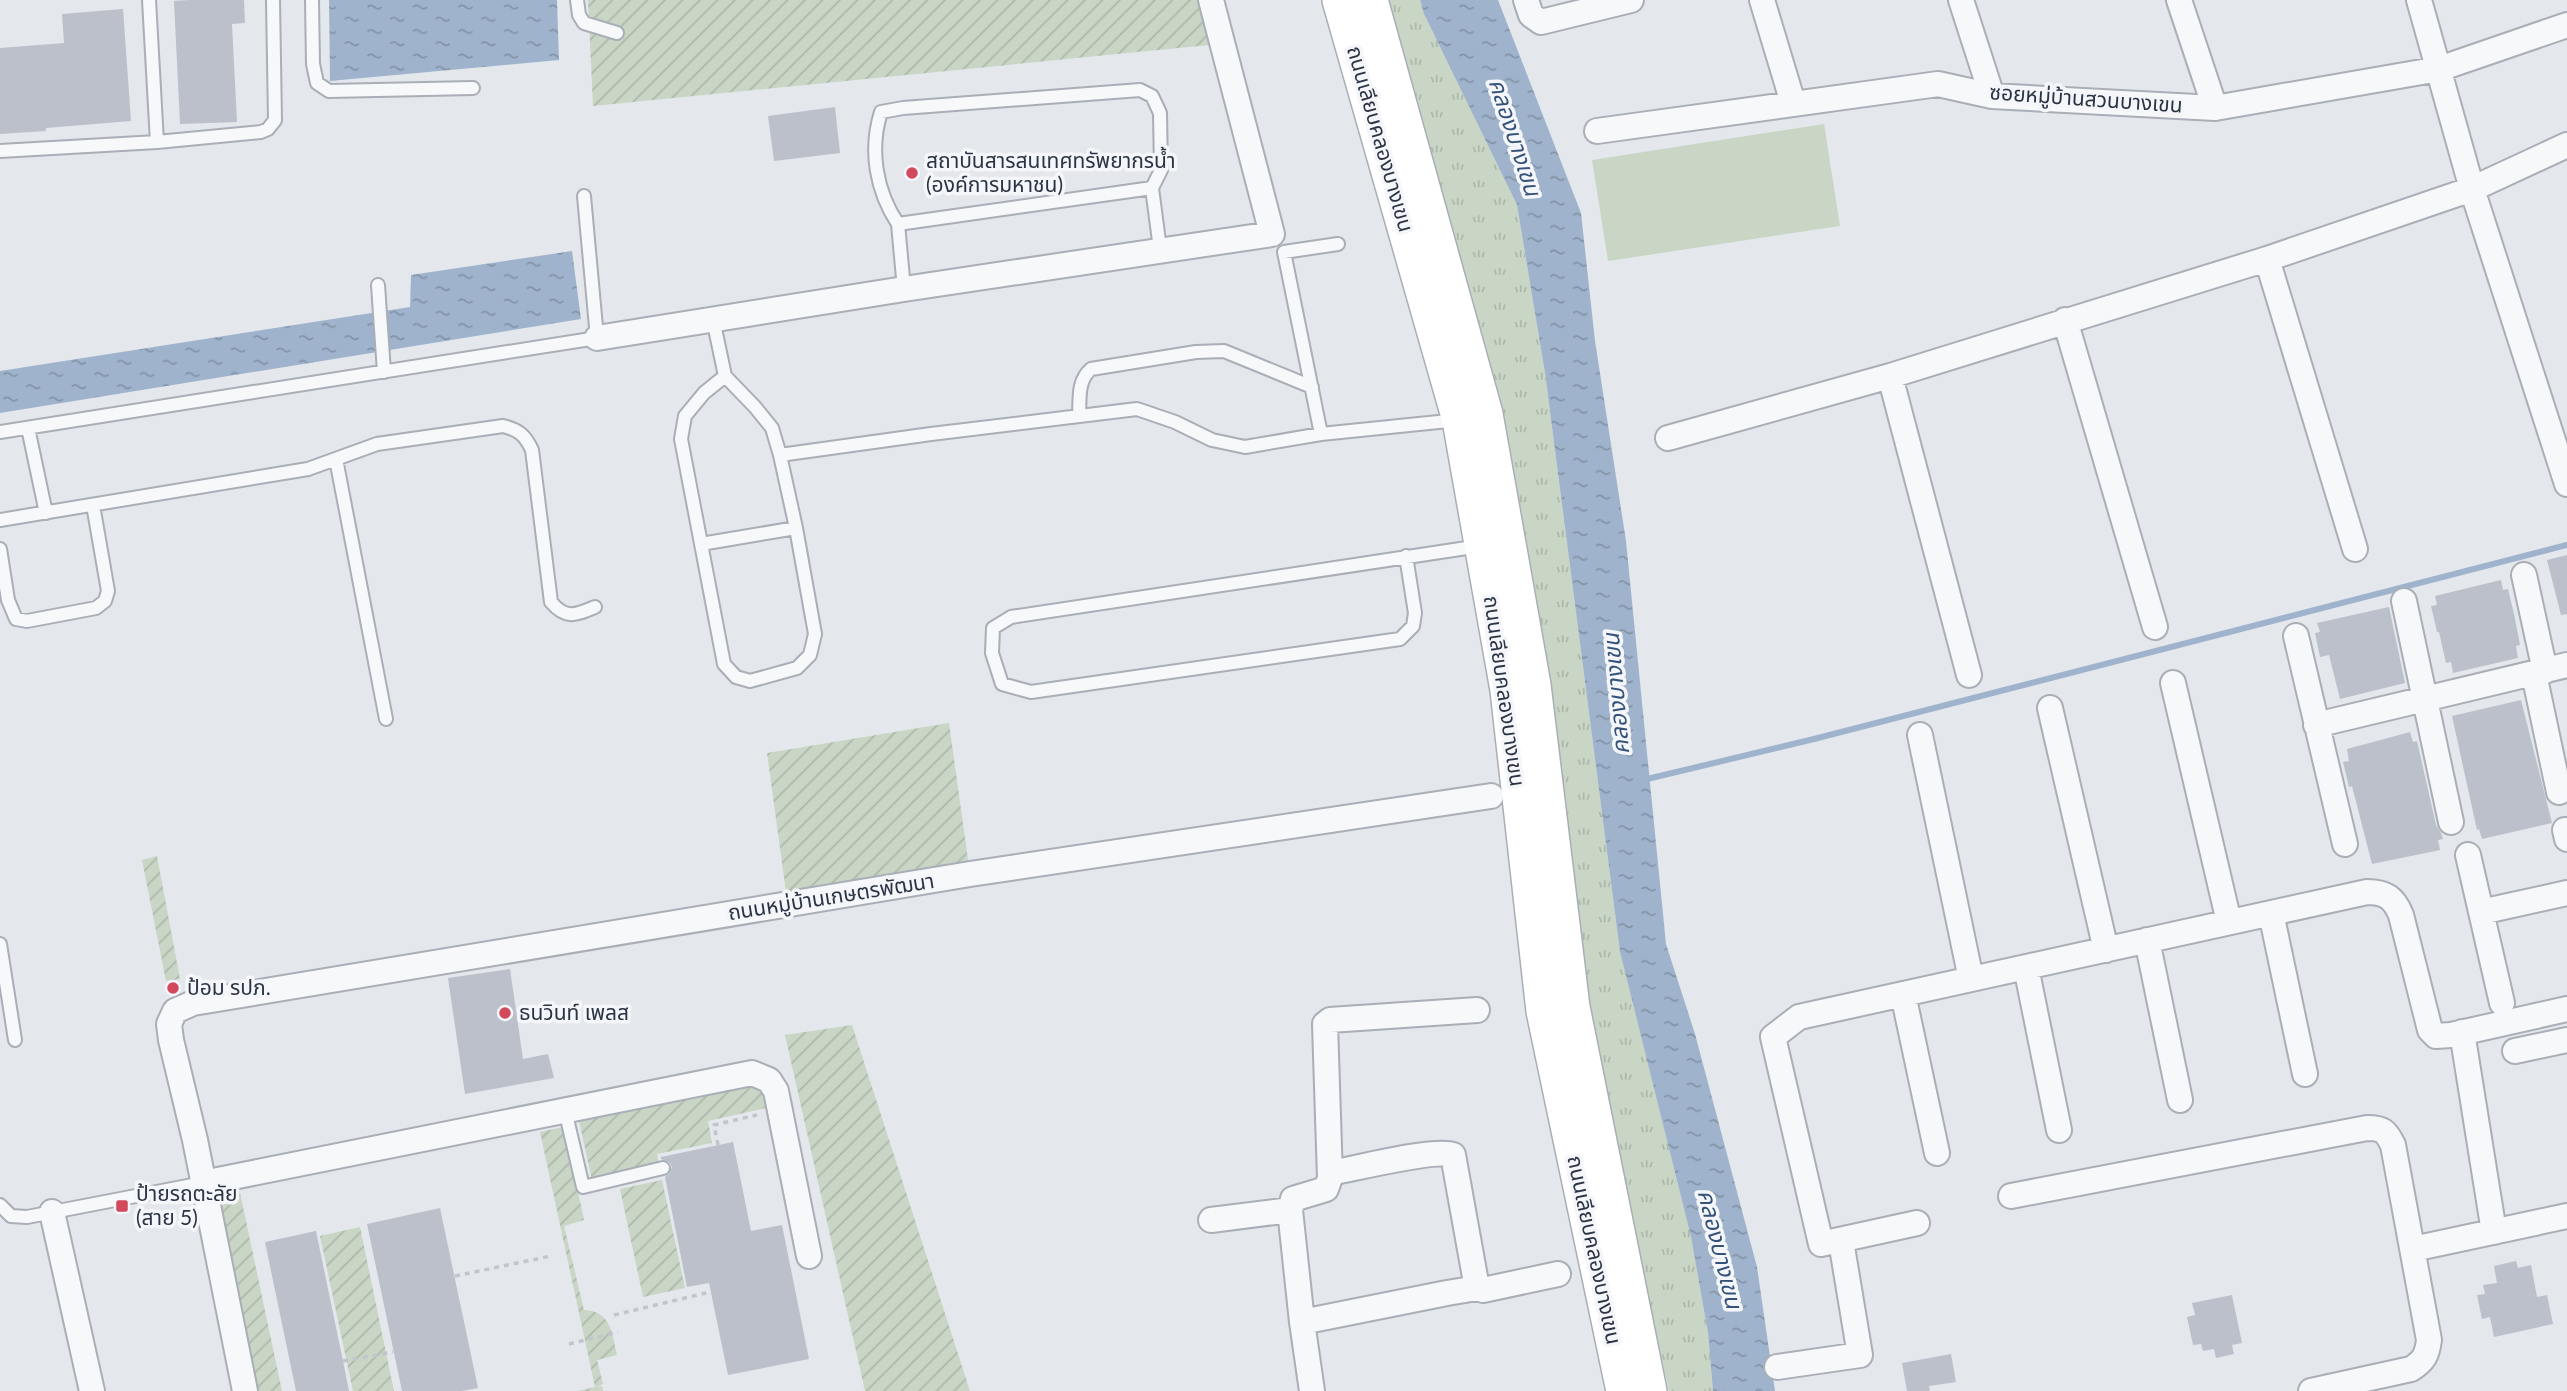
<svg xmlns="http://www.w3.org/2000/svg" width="2567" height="1391" viewBox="0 0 2567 1391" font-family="Lato,'Noto Sans Thai',sans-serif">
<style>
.park{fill:url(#park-tufts)}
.garden{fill:url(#garden-furrows)}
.pitch{fill:#c9d6c5}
.water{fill:url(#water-ripples)}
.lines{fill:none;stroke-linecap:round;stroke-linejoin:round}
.stream{stroke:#9fb4cc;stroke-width:6}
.building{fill:#bbc0ca}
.lane-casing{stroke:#a9aeb7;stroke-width:16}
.street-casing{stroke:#a9aeb7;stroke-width:28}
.secondary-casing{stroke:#a9aeb7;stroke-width:38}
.path{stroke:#c2c5cb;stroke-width:3.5;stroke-dasharray:5 5;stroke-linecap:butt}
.lane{stroke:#f7f8fa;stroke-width:12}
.street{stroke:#f7f8fa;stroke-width:24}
.secondary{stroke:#fff;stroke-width:35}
.poi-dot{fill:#d1495b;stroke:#f4f6f9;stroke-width:2.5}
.labels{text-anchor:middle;stroke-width:7;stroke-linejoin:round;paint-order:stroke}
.street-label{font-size:21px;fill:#2b3445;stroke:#f4f6f9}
.poi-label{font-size:21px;fill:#2b3445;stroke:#f4f6f9;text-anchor:start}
.water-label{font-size:23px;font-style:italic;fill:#34527a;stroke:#f4f6f9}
</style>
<defs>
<pattern id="park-tufts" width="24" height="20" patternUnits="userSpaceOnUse" patternTransform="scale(1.75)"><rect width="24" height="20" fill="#c9d6c5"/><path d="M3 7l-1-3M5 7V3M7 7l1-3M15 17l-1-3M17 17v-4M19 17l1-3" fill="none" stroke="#adb8ab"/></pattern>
<pattern id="garden-furrows" width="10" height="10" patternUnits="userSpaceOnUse" patternTransform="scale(1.75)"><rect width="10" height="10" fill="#c9d6c5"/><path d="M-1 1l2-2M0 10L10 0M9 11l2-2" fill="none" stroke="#adb8ab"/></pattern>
<pattern id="water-ripples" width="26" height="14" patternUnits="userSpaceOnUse" patternTransform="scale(1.75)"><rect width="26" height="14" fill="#9fb4cc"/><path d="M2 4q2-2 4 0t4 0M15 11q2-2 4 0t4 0" fill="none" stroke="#8293a7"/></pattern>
</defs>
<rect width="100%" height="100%" fill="#e4e7ec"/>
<!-- park -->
<path class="park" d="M 1385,0 L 1420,0 L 1424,14 L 1517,205 L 1545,373 L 1620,952 L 1691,1237 L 1708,1333 L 1713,1391 L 1669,1391 L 1583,1010 Z"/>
<!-- garden -->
<path class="garden" d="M 588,0 L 1208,0 L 1219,44 L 593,106 Z
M 949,723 L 970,874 L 787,899 L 767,753 Z
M 157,856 L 180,979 L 166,981 L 142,860 Z
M 852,1025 L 970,1391 L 865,1391 L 785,1035 Z
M 760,1082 L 766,1108 L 708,1121 L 712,1143 L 657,1154 L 659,1165 L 592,1180 L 579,1121 Z
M 564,1127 L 584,1220 L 564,1226 L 584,1310 C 611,1311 612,1333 617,1355 L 597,1360 L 603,1384 L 596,1387 L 602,1386 L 603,1391 L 578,1391 L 595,1387 L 540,1132 Z
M 662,1180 L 685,1288 L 643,1297 L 620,1189 Z
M 239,1188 L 282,1391 L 257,1391 L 216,1193 Z
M 360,1227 L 394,1391 L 353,1391 L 320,1236 Z"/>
<!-- pitch -->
<path class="pitch" d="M 1824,124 L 1840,226 L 1608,261 L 1592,160 Z"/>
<!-- water -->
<path class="water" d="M 329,0 L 557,0 L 559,60 L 330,81 Z
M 1420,0 L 1498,0 L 1581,213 L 1595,341 L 1626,541 L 1666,944 L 1695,1034 L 1757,1267 L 1775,1391 L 1713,1391 L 1708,1333 L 1691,1237 L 1620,952 L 1545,373 L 1517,205 L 1424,14 Z
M 572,251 L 581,319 L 0,413 L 0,371 L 410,307 L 411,275 Z"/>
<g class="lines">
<!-- stream -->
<path class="stream" d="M 1643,780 L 1814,739 L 2567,545"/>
</g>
<!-- building -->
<path class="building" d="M 189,0 L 244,0 L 245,23 L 232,24 L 237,122 L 180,124 L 174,1 Z
M 123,9 L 131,121 L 46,128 L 46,131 L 0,134 L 0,48 L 64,43 L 62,14 Z
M 835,107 L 840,153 L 774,161 L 768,116 Z
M 2567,555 L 2567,614 L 2561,615 L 2547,560 Z
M 2501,580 L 2503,590 L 2508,589 L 2514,614 L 2520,645 L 2516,646 L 2518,658 L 2453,673 L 2451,662 L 2446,663 L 2439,632 L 2437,632 L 2431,606 L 2437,605 L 2435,596 Z
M 2389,607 L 2405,683 L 2340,699 L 2329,655 L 2320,657 L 2315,633 L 2320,632 L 2317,623 Z
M 2521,700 L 2552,823 L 2482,839 L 2479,829 L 2477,830 L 2452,716 Z
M 2410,732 L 2413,742 L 2417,741 L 2436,825 L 2441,833 L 2443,839 L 2438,840 L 2440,850 L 2372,864 L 2352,786 L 2349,787 L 2343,762 L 2349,761 L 2347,749 Z
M 510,969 L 523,1059 L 548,1054 L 554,1078 L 465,1094 L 448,978 Z
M 733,1142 L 751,1231 L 782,1225 L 809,1359 L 728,1375 L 709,1283 L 687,1287 L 665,1177 L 669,1174 L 672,1167 L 669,1162 L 661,1159 L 661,1157 Z
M 440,1208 L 478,1388 L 462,1391 L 402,1391 L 367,1224 Z
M 316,1231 L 343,1361 L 349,1391 L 296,1391 L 265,1242 Z
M 2516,1261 L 2518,1268 L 2531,1265 L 2537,1297 L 2547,1295 L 2553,1324 L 2494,1337 L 2490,1317 L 2482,1319 L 2477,1295 L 2485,1294 L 2483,1285 L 2497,1283 L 2494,1266 Z
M 2232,1295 L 2242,1343 L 2232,1345 L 2234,1354 L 2216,1358 L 2214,1349 L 2203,1351 L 2201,1344 L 2193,1345 L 2187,1317 L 2195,1315 L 2192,1303 Z
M 1951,1354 L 1956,1382 L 1929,1386 L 1930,1391 L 1907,1391 L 1902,1363 Z"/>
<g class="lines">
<defs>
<path id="lane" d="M 149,0 L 157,142
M 312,0 L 313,64 L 317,83 L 329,91 L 473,88
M 577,0 L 579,15 L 584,23 L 617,33
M 0,151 L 157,142 L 261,132 L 268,129 L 275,120 L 273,0
M 898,224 C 876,191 869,150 881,112 L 903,108 L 1140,90 L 1152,96 L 1160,113 L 1161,170 L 1152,188
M 378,285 L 384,372
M 904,289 L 898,224 L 1152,188 L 1160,249
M 713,319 L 725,376 L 755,407 L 772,428 L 780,455 L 796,528 L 815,634 L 810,655 L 797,668 L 750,681 L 736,677 L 724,664 L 681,439 L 685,416 L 704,393 L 725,376
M 1079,416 C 1080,399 1077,381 1091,369 L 1196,352 L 1224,351 L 1312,387
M 28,428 L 46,513
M 0,432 L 597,338 L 584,196
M 1321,434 L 1284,252 L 1338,244
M 780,455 L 931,434 L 1137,409 L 1175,422 L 1212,440 L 1245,447 L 1321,434 L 1458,420
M 336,459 L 386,719
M 0,520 L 308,469 L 377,444 L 503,426 C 519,430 525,435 532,450 L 551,602 C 566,620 576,615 595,607
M 701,544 L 796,528
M 0,549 L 8,600 L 16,619 L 27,621 L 96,608 L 105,601 L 108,591 L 93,505
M 1406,556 L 1415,613 L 1413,626 L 1400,639 L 1031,692 L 1002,684 L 992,653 L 993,628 L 1011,617 L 1480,546
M 0,944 L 15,1040
M 565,1110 L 583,1187 L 663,1168
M 0,1205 L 11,1216 L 27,1217 L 203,1183"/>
<path id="street" d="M 1526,0 L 1531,15 L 1541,22 L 1631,0
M 1762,0 L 1793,103
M 1961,0 L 1992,96
M 2179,0 L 2215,108
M 2419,0 L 2472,189 L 2567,484
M 1597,131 L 1938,84 L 1992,96 L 2215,108 L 2439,69 L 2567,25
M 2267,259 L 2355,549
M 2065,320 L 2155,627
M 597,338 L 904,289 L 1272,234 L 1211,0
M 1890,376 L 1969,675
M 1668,438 L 1890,376 L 2267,259 L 2472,189 L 2567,145
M 2524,575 L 2545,671
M 2404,601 L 2451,822
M 2296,636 L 2345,844
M 2534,674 L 2559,792
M 2173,683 L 2229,922
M 2050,708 L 2106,950
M 2316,725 L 2567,665
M 1920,735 L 1971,979
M 2565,830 L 2567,839
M 2468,855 L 2502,1003
M 2481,912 L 2567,893
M 2271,913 L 2305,1074
M 2147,940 L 2180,1100
M 2026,967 L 2059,1130
M 1903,994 L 1937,1153
M 2462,1032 L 2494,1232
M 2515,1051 L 2567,1040
M 1330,1173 C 1354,1169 1435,1148 1453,1155 L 1477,1288
M 203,1183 L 752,1073 L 769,1080 L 776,1091 L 809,1256
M 2011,1196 L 2367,1128 C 2383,1128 2386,1131 2393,1145 L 2429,1340 C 2427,1355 2424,1361 2411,1369 L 2311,1391
M 52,1212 L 92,1391
M 1211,1220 L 1290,1210
M 1917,1223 L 1821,1244 L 1773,1037 L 1799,1017 L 2367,892 C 2386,892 2394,898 2401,915 L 2430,1030 L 2436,1036 L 2451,1035 L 2567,1009
M 2413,1249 L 2567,1216
M 1302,1322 L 1447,1293 L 1477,1288 L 1483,1290 L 1558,1274
M 1777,1367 L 1860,1355 L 1841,1241
M 245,1391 L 195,1140 L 171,1040 L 169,1024 L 175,1011 L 193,1003 L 970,874 L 1491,796
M 1312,1391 L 1302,1322 L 1290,1210 L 1293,1199 L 1326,1189 L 1330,1178 L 1325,1024 L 1330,1020 L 1477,1010"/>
<path id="secondary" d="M 1340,0 L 1460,420 L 1508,690 L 1544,1011 L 1624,1391
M 1370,0 L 1485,414 L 1533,685 L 1572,1007 L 1649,1391"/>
</defs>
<!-- lane casing -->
<use href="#lane" class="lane-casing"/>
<!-- street casing -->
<use href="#street" class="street-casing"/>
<!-- secondary casing -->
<use href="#secondary" class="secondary-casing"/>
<!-- path -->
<path class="path" d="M 718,1145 L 714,1125 L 757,1115
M 455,1276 L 551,1256
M 614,1315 L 710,1292
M 569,1344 L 618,1332
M 343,1361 L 393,1352"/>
<!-- lane -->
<use href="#lane" class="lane"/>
<!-- street -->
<use href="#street" class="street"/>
<!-- secondary -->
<use href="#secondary" class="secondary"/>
</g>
<!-- markers -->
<g class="poi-dot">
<circle cx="912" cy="173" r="7"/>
<circle cx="173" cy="988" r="7"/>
<circle cx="505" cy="1013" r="7"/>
<rect x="115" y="1199" width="14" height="14" rx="3.5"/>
</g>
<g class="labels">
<!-- street labels -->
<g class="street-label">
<text transform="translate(2086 99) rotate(4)" y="7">ซอยหมู่บ้านสวนบางเขน</text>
<text transform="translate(1380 139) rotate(74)" y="7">ถนนเลียบคลองบางเขน</text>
<text transform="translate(1504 691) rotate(82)" y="7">ถนนเลียบคลองบางเขน</text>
<text transform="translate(831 897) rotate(-9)" y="7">ถนนหมู่บ้านเกษตรพัฒนา</text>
<text transform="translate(1594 1250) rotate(78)" y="7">ถนนเลียบคลองบางเขน</text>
</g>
<!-- poi labels -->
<g class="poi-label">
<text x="926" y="168">สถาบันสารสนเทศทรัพยากรน้ำ<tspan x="926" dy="24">(องค์การมหาชน)</tspan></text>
<text x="187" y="995">ป้อม รปภ.</text>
<text x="519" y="1020">ธนวินท์ เพลส</text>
<text x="136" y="1201">ป้ายรถตะลัย<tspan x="136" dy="24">(สาย 5)</tspan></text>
</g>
<!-- water labels -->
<g class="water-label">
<text transform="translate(1515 137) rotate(72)" y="8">คลองบางเขน</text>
<text transform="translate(1616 694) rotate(-95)" y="8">คลองบางเขน</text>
<text transform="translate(1720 1249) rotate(76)" y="8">คลองบางเขน</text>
</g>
</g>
</svg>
